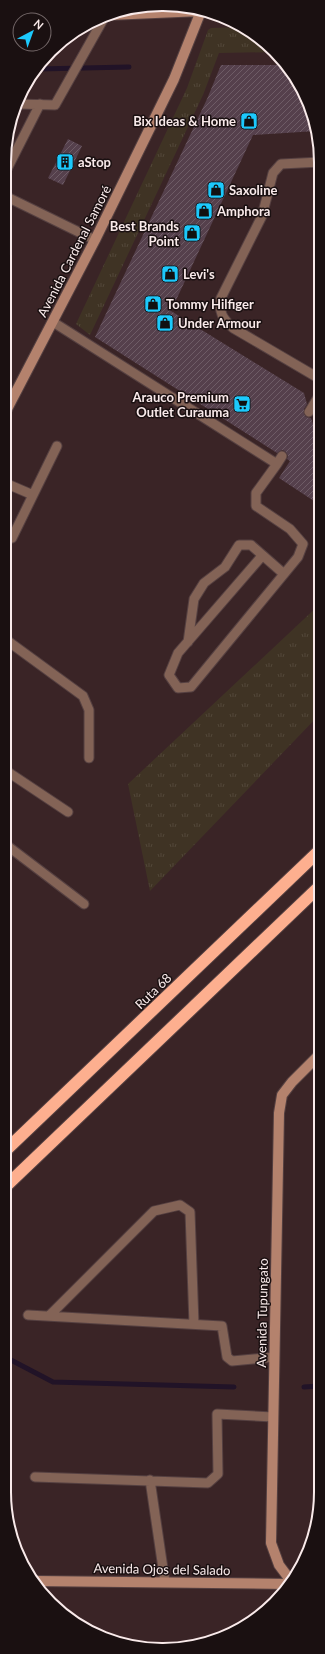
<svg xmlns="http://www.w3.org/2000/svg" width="325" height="1654" viewBox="0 0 325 1654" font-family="Lato,sans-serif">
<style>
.grass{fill:url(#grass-tufts)}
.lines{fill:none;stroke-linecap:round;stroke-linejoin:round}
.stream{stroke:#211327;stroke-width:5}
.building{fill:url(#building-hatch)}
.lane-casing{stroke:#554041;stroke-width:11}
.secondary-casing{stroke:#554041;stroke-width:12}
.highway-casing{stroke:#554041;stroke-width:14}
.lane{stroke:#836356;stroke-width:9}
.secondary{stroke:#b4826d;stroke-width:10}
.highway{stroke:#fdaf8f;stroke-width:12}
.labels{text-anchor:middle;stroke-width:3;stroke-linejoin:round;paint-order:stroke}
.poi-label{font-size:13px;font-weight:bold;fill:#f9eaea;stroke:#1a1011;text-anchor:start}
.street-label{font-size:13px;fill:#f9eaea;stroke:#1a1011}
.rim{fill:none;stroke:#f9eaea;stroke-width:2}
</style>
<defs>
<pattern id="grass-tufts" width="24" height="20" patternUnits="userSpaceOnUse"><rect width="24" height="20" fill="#3f3324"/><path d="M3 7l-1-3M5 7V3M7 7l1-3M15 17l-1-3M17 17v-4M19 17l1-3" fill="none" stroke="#524739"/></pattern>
<pattern id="building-hatch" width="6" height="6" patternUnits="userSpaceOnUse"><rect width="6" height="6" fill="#55404c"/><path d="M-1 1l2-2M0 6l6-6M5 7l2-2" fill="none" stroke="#6e5c66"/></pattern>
</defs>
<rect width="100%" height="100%" fill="#3a2426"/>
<!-- grass -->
<path class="grass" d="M 243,27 L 276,52 L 219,53 L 203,95 L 90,335 L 76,324 L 187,88 L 208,30 L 211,28 Z
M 320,604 L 320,714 L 150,891 L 128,784 Z"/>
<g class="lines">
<!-- stream -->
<path class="stream" d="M 38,69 L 129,67
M 4,1354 L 9,1359 L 53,1382 L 234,1387
M 304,1387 L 320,1386"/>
</g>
<!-- building -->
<path class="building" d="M 221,65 L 284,65 L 309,102 L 316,131 L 253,135 L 171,311 L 304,393 L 307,404 L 304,409 L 304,414 L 306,417 L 311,418 L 313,424 L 320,429 L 320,505 L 279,478 L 290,461 L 287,459 L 288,456 L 285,451 L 282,450 L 277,453 L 95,337 L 207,99 Z
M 68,139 L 82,146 L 63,185 L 48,178 Z"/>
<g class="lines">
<defs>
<path id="lane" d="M 18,104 L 55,105 L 104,18
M 5,173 L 40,104
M 5,196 L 95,240
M 53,322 L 277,464 L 282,456
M 320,379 L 233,328 C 222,318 219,313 221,298 L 262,216 L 273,173 L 281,164 L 321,162
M 309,412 L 320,394
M 5,483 L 33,495
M 12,538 L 57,446
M 262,556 L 178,653 L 169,675 L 178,688 L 191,687 L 298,557 L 303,544 L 290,529 L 256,506 L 256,493 L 277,464
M 5,639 L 83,696 L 89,710 L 89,758
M 188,642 L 194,599 L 204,583 L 225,567 L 239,545 L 251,545 L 284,574
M 5,770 L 68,812
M 5,844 L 84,904
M 28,1315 L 222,1326 L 227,1357 L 232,1361 L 274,1357
M 49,1316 L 154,1211 L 180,1205 L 190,1212 L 194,1324
M 35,1477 L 208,1483 L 218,1474 L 217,1414 L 273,1417
M 150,1480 L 165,1582"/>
<path id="secondary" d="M 109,15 L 201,11
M 5,413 L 95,240 L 174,79 L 201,11
M 35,1581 L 289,1584
M 291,1581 L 279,1565 L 271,1543 L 279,1113 L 282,1095 L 292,1082 L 320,1054"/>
<path id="highway" d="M 4,1152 L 320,850
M 4,1188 L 320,886"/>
</defs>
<!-- lane casing -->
<use href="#lane" class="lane-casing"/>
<!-- secondary casing -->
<use href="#secondary" class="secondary-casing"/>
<!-- highway casing -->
<use href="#highway" class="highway-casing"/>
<!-- lane -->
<use href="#lane" class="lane"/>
<!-- secondary -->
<use href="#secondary" class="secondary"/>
<!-- highway -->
<use href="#highway" class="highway"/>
</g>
<!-- icons -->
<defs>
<symbol id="shop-square" viewBox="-11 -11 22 22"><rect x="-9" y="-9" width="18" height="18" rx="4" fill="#1cc9fc" stroke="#1a1011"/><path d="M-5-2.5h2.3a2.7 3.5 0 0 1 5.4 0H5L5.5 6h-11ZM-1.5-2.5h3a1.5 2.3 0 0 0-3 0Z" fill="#111"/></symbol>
<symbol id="building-square" viewBox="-11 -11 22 22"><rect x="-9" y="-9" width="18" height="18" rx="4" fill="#1cc9fc" stroke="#1a1011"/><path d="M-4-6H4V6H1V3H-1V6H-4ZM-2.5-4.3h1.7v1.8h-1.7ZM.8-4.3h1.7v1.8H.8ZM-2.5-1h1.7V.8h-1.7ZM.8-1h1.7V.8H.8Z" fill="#111"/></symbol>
<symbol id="supermarket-square" viewBox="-11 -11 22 22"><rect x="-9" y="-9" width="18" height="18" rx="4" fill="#1cc9fc" stroke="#1a1011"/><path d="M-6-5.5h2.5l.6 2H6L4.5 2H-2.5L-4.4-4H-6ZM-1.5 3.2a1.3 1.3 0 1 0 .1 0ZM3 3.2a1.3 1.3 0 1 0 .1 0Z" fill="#111"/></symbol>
</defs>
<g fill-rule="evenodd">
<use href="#shop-square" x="239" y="111" width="20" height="20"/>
<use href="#building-square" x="55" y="152" width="20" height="20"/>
<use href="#shop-square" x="206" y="180" width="20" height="20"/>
<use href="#shop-square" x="194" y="201" width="20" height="20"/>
<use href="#shop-square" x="182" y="223" width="20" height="20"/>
<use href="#shop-square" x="160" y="264" width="20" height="20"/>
<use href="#shop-square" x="143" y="294" width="20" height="20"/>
<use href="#shop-square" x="155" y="313" width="20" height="20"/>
<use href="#supermarket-square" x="232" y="394" width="20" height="20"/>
</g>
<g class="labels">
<!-- poi labels -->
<g class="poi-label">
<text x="236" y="126" text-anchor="end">Bix Ideas &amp; Home</text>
<text x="78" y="167">aStop</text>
<text x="229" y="195">Saxoline</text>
<text x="217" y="216">Amphora</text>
<text x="179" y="231" text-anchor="end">Best Brands<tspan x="179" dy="15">Point</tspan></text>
<text x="183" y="279">Levi's</text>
<text x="166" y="309">Tommy Hilfiger</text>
<text x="178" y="328">Under Armour</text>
<text x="229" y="402" text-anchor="end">Arauco Premium<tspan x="229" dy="15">Outlet Curauma</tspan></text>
</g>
<!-- street labels -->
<g class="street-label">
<text transform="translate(74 251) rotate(-63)" y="5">Avenida Cardenal Samoré</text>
<text transform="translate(153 991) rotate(-44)" y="5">Ruta 68</text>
<text transform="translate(262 1313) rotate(-89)" y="5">Avenida Tupungato</text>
<text transform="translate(162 1569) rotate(1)" y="5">Avenida Ojos del Salado</text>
</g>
</g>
<!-- crop -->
<path d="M0 0H325V1654H0ZM162 11H163A151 151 0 0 1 314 162V1492A151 151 0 0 1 163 1643H162A151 151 0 0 1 11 1492V162A151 151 0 0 1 162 11Z" fill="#1a1011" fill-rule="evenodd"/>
<path class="rim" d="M162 11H163A151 151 0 0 1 314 162V1492A151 151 0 0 1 163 1643H162A151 151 0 0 1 11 1492V162A151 151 0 0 1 162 11Z"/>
<!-- north arrow -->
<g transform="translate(32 32) rotate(41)"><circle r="19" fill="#1a1011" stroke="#736768"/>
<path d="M0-3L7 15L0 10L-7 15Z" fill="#1cc9fc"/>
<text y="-6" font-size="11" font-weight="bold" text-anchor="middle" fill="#f9eaea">N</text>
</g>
</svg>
